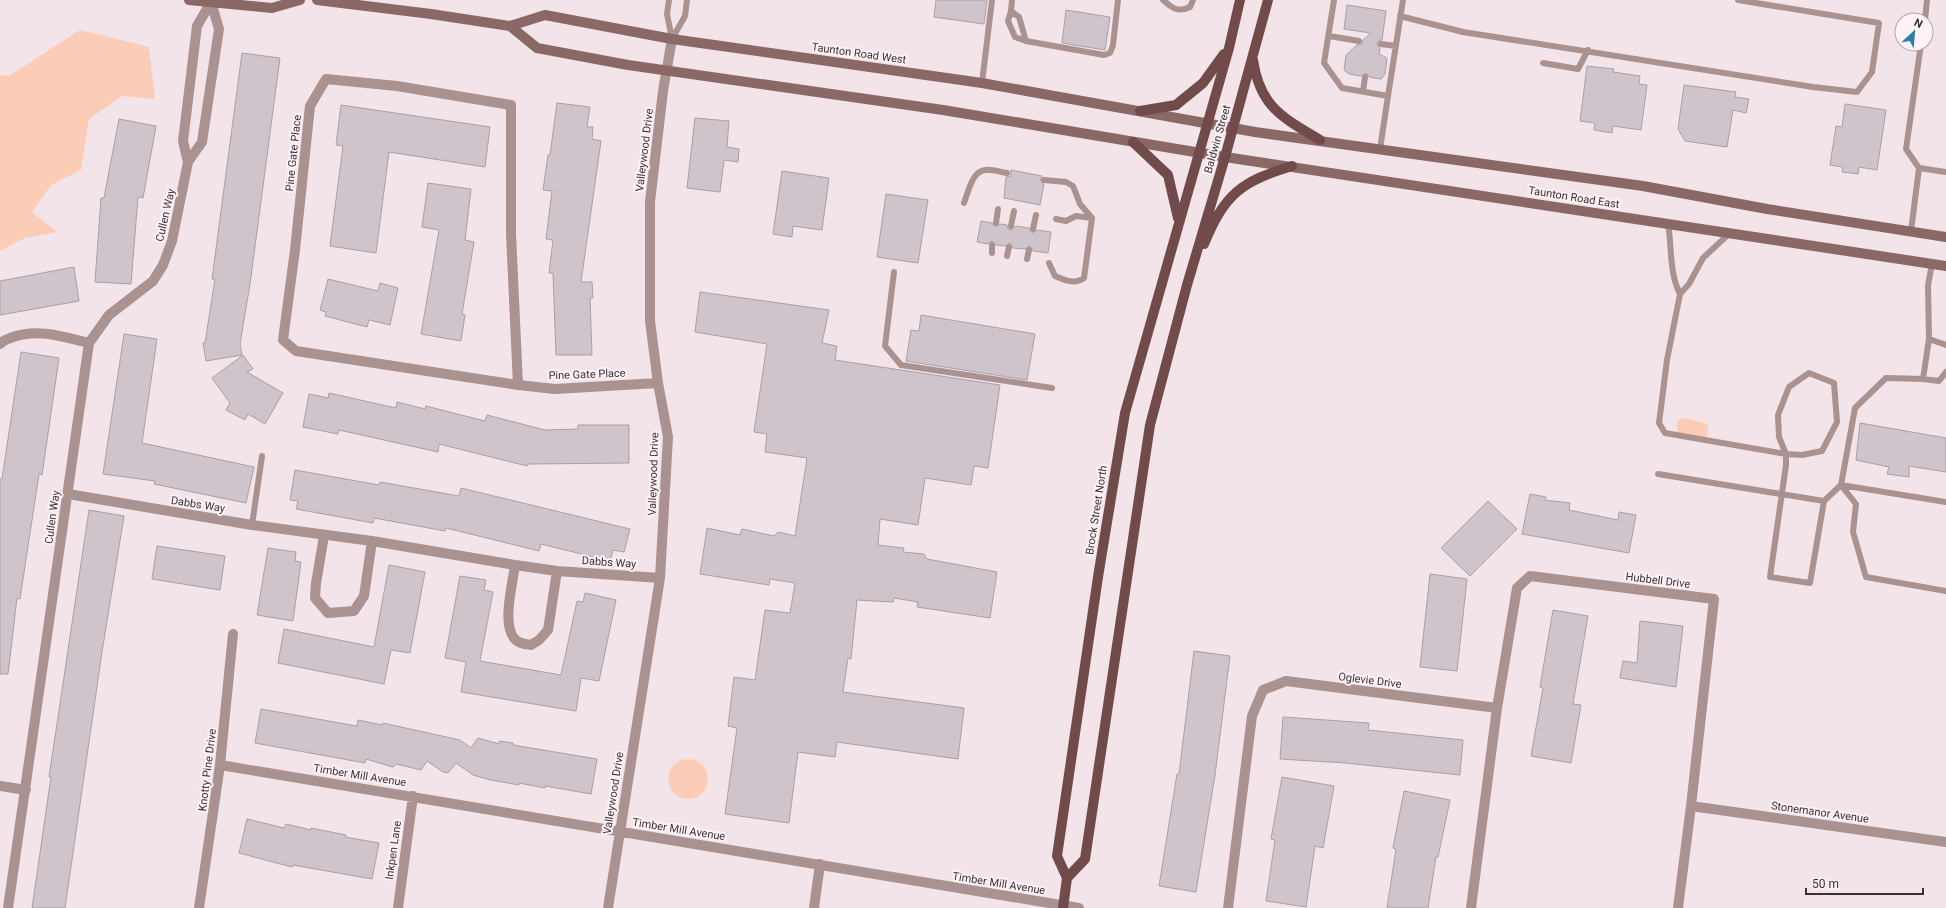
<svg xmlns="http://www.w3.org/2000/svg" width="1946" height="908" viewBox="0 0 1946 908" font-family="Roboto,sans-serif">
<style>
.green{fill:#fbcdb7}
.building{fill:#cfc4cc;stroke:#a99fa6}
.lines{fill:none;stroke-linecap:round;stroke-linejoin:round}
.lane{stroke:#a99290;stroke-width:6}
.street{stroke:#a99290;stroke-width:10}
.secondary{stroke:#896866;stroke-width:10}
.primary{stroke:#714b49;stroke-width:10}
.labels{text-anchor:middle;stroke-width:4;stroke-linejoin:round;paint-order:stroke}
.street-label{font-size:11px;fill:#373133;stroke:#fef2f6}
</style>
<rect width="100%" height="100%" fill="#f2e4e8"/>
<!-- green -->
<path class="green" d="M 80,30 L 149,47 L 155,99 L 122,96 L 89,119 L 81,170 L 51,185 L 32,212 L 57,232 L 25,238 L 0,251 L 0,75 L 9,76 Z
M 1684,418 L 1708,424 L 1707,437 L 1702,440 L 1677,433 L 1677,421 Z
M668 779a20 20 0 1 1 40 0a20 20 0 1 1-40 0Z"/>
<!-- building -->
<path class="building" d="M 936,0 L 987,0 L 984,24 L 934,17 Z
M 1347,5 L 1386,11 L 1382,40 L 1378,41 L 1377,44 L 1380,48 L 1379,54 L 1387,58 L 1385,74 L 1381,79 L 1369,77 L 1366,73 L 1361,76 L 1349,74 L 1344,70 L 1346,55 L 1357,45 L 1362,44 L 1363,40 L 1371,33 L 1344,29 Z
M 1066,10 L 1110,17 L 1105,50 L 1062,43 Z
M 242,53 L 280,58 L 250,284 L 240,344 L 242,355 L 206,361 L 203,343 L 205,343 L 215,279 L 212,279 Z
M 1587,66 L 1614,69 L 1613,72 L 1640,76 L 1639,84 L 1647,85 L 1641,130 L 1613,126 L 1612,133 L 1594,130 L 1595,123 L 1580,121 Z
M 1684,85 L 1736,92 L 1735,97 L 1749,99 L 1746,113 L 1733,110 L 1727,147 L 1685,141 L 1678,129 Z
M 557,103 L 590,107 L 587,127 L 593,127 L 592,139 L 601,141 L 581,282 L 592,282 L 593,298 L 590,298 L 592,355 L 556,355 L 553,273 L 549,273 L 553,240 L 546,239 L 552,191 L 543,190 L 548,155 L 550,155 Z
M 1845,104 L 1886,110 L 1877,170 L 1859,167 L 1858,174 L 1842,172 L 1843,167 L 1830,165 L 1836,126 L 1842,127 Z
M 341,105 L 490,127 L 485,167 L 389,152 L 376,253 L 330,246 L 343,146 L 336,145 Z
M 695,118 L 729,121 L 727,147 L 739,149 L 738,162 L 724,160 L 720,192 L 687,188 Z
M 119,119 L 156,126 L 143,198 L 138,197 L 131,284 L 95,282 L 101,198 L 104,198 Z
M 1011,170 L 1042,176 L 1040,180 L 1044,184 L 1040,205 L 1004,198 L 1006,177 L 1011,176 Z
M 782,171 L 829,178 L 822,230 L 793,226 L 792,237 L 773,234 Z
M 428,183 L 471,189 L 465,240 L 474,242 L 462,314 L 465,315 L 461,341 L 421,334 L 439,230 L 422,227 Z
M 886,194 L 928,200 L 918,263 L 877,257 Z
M 981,221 L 992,223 L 995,227 L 1000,224 L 1007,225 L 1008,229 L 1011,230 L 1016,226 L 1029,228 L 1032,233 L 1037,230 L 1051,232 L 1048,253 L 1033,251 L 1030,246 L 1025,249 L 1013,248 L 1010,243 L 1005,246 L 996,245 L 992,241 L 988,244 L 977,242 Z
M 74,267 L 79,301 L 0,315 L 0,281 Z
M 328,279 L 378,291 L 380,283 L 398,288 L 390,325 L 369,320 L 367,327 L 325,316 L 326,312 L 320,310 Z
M 700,292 L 829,310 L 822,343 L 837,346 L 835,360 L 1000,385 L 988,468 L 974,466 L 971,485 L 925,478 L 918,525 L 880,519 L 878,545 L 904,548 L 903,552 L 924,554 L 927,559 L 997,572 L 990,618 L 917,607 L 918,602 L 894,598 L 893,602 L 857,600 L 851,659 L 848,658 L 843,692 L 964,708 L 958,759 L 837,742 L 835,757 L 798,752 L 789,823 L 725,814 L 737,728 L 728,726 L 734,677 L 755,680 L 765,610 L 790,613 L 795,583 L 770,579 L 769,585 L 700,574 L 707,528 L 740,535 L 742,529 L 774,536 L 778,532 L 795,536 L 807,458 L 765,452 L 767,434 L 754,432 L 767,344 L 695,332 Z
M 921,315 L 1035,334 L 1027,380 L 906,361 L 911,330 L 919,331 Z
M 124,334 L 157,339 L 142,443 L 254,467 L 246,503 L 154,484 L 155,481 L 103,474 Z
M 21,352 L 59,358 L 42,475 L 39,474 L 20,599 L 17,598 L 8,674 L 0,674 L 0,479 L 2,479 Z
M 243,355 L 253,369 L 247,372 L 283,393 L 265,424 L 248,414 L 245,420 L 226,410 L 230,403 L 212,378 Z
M 329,393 L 396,408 L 397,402 L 425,409 L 426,406 L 485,421 L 487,415 L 545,430 L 578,429 L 578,425 L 629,425 L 629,463 L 528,464 L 527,466 L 439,444 L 438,452 L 339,430 L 338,434 L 303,427 L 309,394 L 328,398 Z
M 1860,423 L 1946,438 L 1946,472 L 1909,466 L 1909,477 L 1887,474 L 1889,467 L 1856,460 Z
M 295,470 L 379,485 L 380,482 L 459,496 L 461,488 L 630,529 L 624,552 L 613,550 L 610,561 L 541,544 L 539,551 L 446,528 L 445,531 L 374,518 L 373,523 L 296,509 L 298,501 L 290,500 Z
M 1530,494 L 1546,497 L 1545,500 L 1570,503 L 1569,510 L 1618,520 L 1619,512 L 1636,515 L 1629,553 L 1522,534 Z
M 1488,501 L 1517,529 L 1470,576 L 1441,548 Z
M 89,510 L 124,516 L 102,652 L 65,908 L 32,908 L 51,777 L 49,777 Z
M 157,546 L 225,556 L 220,590 L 152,579 Z
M 268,548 L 296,552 L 295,561 L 301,562 L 293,621 L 257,615 Z
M 389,565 L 425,572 L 410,653 L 391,650 L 384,684 L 278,663 L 284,629 L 374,647 Z
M 1430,574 L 1467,579 L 1457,671 L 1420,667 Z
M 460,576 L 486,580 L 484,590 L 493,592 L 480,661 L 561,675 L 577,601 L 583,602 L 585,593 L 616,600 L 599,681 L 581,678 L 576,711 L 461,692 L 466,662 L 445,658 Z
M 1553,610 L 1588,616 L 1573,704 L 1581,705 L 1571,763 L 1531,756 L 1543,688 L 1540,687 Z
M 1640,621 L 1683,626 L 1676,687 L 1620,678 L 1623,661 L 1637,663 Z
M 1194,651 L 1230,656 L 1215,775 L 1196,892 L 1159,886 L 1177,774 L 1179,774 Z
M 261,709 L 357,726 L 358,720 L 382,725 L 383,723 L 460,740 L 471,748 L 478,738 L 499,744 L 499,741 L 513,743 L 513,745 L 597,759 L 591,794 L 545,786 L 545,788 L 519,783 L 519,785 L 491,780 L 473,775 L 456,763 L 448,773 L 443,772 L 427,761 L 421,770 L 396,764 L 393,767 L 366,759 L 365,763 L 255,743 Z
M 1283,717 L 1369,723 L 1368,730 L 1463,740 L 1460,775 L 1345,763 L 1280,759 Z
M 1282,777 L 1334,786 L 1323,848 L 1315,846 L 1306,907 L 1266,901 L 1275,840 L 1271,839 Z
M 1404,791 L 1450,800 L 1438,857 L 1436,857 L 1428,908 L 1387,908 L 1396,849 L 1393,848 Z
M 247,819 L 284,828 L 286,824 L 311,830 L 311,828 L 346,835 L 345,837 L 379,843 L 372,879 L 293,865 L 292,867 L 239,853 Z"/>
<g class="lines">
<!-- lane -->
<path class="lane" d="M 669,0 L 667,14 L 672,39
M 1012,0 L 1011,11 L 1019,17 L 1026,41 L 1104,55 L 1110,53 L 1113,45 L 1118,0
M 1163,0 C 1172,8 1178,13 1190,7 L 1193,0
M 1334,0 L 1324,63 L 1342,88 L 1388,96 L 1380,149
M 1011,11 L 1008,21 L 1015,37 L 1026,41
M 1400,16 L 1463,32 L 1813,87 L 1857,92 L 1872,72 L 1879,23 L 1738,0
M 1925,20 L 1927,0
M 1329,36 L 1359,41
M 672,39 L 685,16 L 687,0
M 1381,44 L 1396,46
M 1921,44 L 1906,149 L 1919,168 L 1946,172
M 1543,63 L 1578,69 L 1588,50
M 982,83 L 992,0
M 1363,92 L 1365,77
M 1388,96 L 1403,0
M 1044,180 L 1066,182 L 1073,186 L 1080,204 L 1092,218
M 964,203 C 968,193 972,171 985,170 C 992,169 1000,172 1007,173
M 996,223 L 998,209
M 1668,223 C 1672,247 1669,273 1680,294
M 1011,226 L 1014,211
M 1033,229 L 1036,215
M 1911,231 L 1919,168
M 992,253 L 992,245
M 1007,256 L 1009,247
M 1027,259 L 1029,250
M 1049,263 L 1055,276 C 1065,280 1074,285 1084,278 L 1092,218 L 1076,216 L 1066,221 L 1056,219
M 1932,264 L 1928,285 L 1929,339 L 1923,379 L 1886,378 L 1855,408 L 1841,485 L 1946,502
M 894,272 L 885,346 L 901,365 L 1052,388
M 1929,339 L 1946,345
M 1923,379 L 1939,381 L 1946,372
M 1658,474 L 1824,501 L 1810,583 L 1770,577 L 1786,465 L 1786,454 L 1779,437 L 1778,415 L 1789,387 L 1809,373 L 1834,383 L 1837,422 L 1822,451 L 1802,455 L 1786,454 L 1665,433 L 1659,423 L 1667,360 L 1680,294 L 1689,284 L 1703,258 L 1730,233
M 1824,501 L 1841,485 L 1856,504 L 1853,532 L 1866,577 L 1946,591
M 252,525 L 262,456"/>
<!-- street -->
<path class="street" d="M 326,79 L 397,86 L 511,105 L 511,234 L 518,385 L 296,351 L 283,340 L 295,250 L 310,106 Z
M 188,162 L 202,142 L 219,29 L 211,2
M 0,344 C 3,340 8,339 13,337 C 39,328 64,337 89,343
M 518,385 L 555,389 L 658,383
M 68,494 L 252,525 L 372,541 L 515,565 L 557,571 L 660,578
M 324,536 L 316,583 L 315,598 L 328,613 L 354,611 L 364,596 L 372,541
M 515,565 C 513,583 499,632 519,642 C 522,644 527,644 531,645 L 539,640 L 548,630 L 557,571
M 1497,708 L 1517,588 L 1530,576 L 1714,599 L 1691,806 L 1678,908
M 220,765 L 1079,908
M 0,786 L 26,790
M 1691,806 L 1946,842
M 8,908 L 89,343 L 109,315 L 153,281 L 163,265 L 172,241 L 188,162 L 183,141 L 197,26 L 211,2
M 199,908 L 220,765 L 233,634
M 398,908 L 413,796
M 608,908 L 660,578 L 668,437 L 658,383 L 650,321 L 650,202 L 663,91 L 672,39
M 814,908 L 820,864
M 1228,908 L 1252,716 L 1263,690 L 1286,681 L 1497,708 L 1471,908"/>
<!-- secondary -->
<path class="secondary" d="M 189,0 L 272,8 L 300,0
M 317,0 L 431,14 L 510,26 L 545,15 L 672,39 L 982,83 L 1255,132 L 1643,186 L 1767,209 L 1946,237
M 510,26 L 537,48 L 628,65 L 943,110 L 1225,157 L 1946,266"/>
<!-- primary -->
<path class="primary" d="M 1253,60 C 1260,107 1282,117 1320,140
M 1140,111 L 1176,105 L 1203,83 L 1224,54
M 1133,142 L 1168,175 L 1178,218
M 1204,244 C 1225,194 1240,182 1292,166
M 1067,878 L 1085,859 L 1150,425 L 1187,285 L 1225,157 L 1268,0
M 1063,908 L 1067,878 L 1057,856 L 1098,577 L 1125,413 L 1229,48 L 1240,0"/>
</g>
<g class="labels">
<!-- street labels -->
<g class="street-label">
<text transform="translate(859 53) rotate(8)" y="4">Taunton Road West</text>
<text transform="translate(1217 139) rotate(-74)" y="4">Baldwin Street</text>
<text transform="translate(644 150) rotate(-83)" y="4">Valleywood Drive</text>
<text transform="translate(293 153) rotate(-84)" y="4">Pine Gate Place</text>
<text transform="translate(1574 197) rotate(9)" y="4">Taunton Road East</text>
<text transform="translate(165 215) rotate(-77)" y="4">Cullen Way</text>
<text transform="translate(587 374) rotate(-2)" y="4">Pine Gate Place</text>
<text transform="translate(653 474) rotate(-88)" y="4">Valleywood Drive</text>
<text transform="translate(198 504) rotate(9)" y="4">Dabbs Way</text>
<text transform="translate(1096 510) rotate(-81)" y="4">Brock Street North</text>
<text transform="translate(52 517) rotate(-82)" y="4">Cullen Way</text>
<text transform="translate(609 562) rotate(4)" y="4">Dabbs Way</text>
<text transform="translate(1658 580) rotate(7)" y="4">Hubbell Drive</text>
<text transform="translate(1370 680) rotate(7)" y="4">Oglevie Drive</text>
<text transform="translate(207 770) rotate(-83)" y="4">Knotty Pine Drive</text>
<text transform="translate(360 775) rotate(9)" y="4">Timber Mill Avenue</text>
<text transform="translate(613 793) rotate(-81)" y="4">Valleywood Drive</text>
<text transform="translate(1820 812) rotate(8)" y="4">Stonemanor Avenue</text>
<text transform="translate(679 829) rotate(9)" y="4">Timber Mill Avenue</text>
<text transform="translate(393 850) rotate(-82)" y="4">Inkpen Lane</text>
<text transform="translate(999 883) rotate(9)" y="4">Timber Mill Avenue</text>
</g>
</g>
<!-- north arrow -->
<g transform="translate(1914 32) rotate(26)"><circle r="19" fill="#fef2f6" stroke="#aea5a8"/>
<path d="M0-3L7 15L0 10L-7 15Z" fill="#2780ae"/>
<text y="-6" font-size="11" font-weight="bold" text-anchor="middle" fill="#373133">N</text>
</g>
<!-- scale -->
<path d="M1806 888v6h117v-6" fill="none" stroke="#373133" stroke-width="2"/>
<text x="1812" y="888" font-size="12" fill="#373133" stroke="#fef2f6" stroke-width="3" paint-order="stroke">50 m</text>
</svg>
